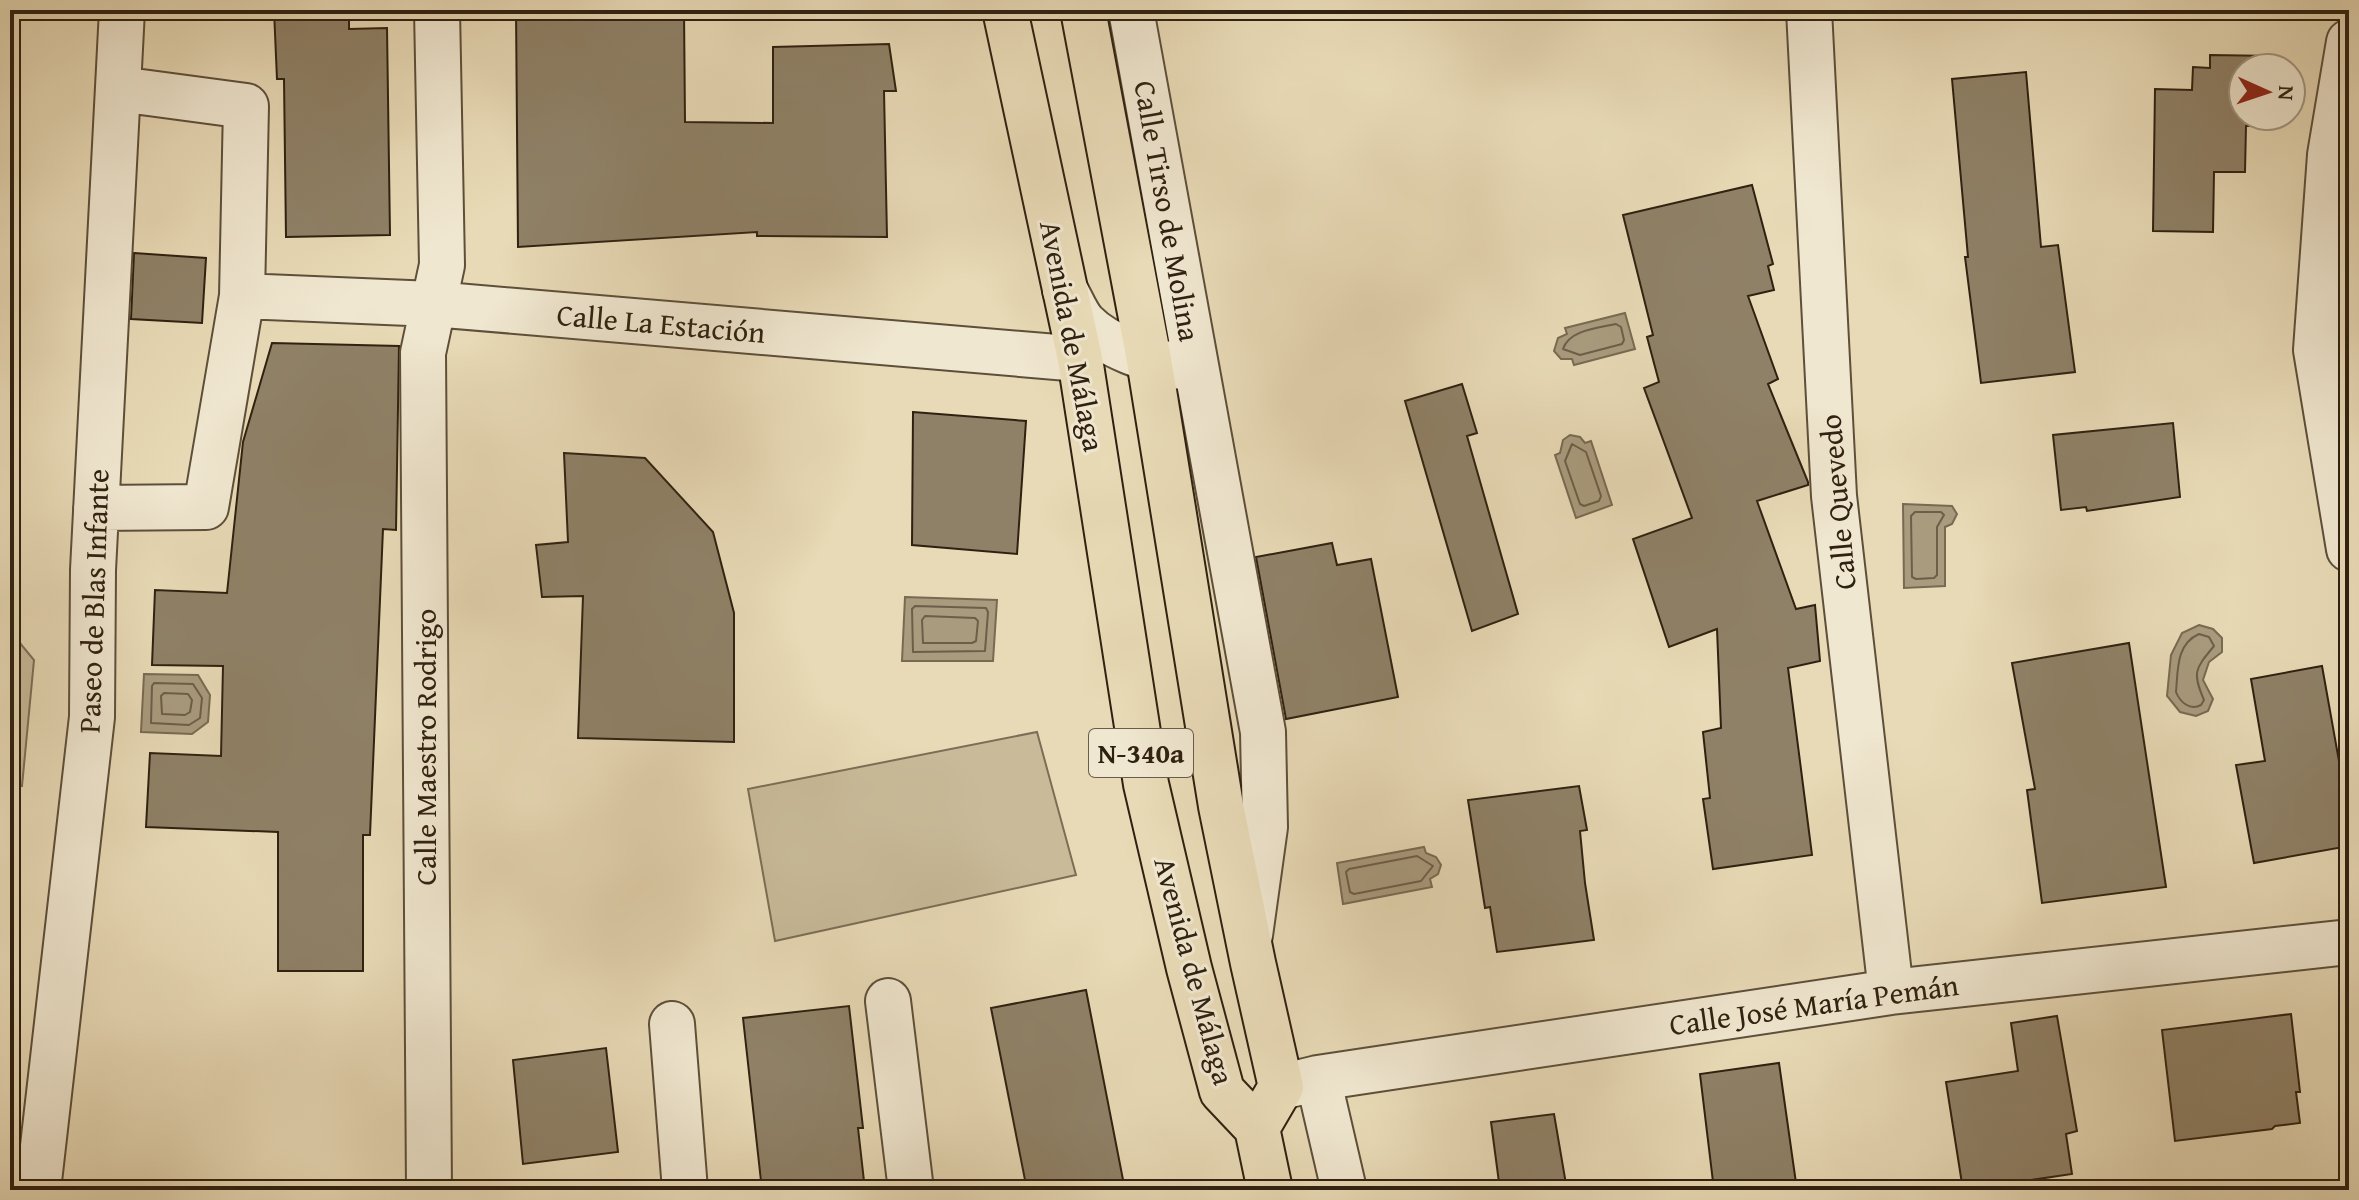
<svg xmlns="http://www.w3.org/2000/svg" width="2359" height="1200" viewBox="0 0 2359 1200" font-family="'Gentium Book Plus',serif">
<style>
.green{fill:#c9bb9a;stroke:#7c6e56;stroke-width:2}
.water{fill:#a99b7e;stroke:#786a52;stroke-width:2}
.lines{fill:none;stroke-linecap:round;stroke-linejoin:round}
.shore{stroke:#6c5e48;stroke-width:2}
.building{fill:#8f8167;stroke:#2f2111;stroke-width:2}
.minor-casing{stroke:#5d4f3a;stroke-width:48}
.major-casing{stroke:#2f2111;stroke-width:48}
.minor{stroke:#f0e7d0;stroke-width:44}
.major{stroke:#e8dab6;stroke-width:44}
.labels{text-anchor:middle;stroke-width:6;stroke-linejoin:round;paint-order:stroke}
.shield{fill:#f0e7d0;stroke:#695c4a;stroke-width:2}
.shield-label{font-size:28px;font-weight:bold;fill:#2f2111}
.street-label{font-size:30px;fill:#2f2111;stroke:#f0e7d0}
</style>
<rect width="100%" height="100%" fill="#e8dab6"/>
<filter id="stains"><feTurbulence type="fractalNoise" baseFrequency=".0025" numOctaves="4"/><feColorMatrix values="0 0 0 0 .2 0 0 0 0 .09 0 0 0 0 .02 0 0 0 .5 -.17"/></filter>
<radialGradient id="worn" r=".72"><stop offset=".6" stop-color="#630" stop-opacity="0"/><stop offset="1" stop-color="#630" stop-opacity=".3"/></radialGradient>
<!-- green -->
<path class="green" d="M 10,631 L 34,660 L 22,786 L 10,784 Z
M 1037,732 L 1076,875 L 775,941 L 748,789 Z"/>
<!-- water -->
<path class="water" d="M 1625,313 L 1635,349 L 1574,365 L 1572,359 L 1561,359 L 1554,351 L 1558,338 L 1567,334 L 1565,328 Z
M 1570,435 L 1580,437 L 1585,443 L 1591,441 L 1612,505 L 1576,518 L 1555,455 L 1560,453 L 1563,440 Z
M 1903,504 L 1952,506 L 1957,514 L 1952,524 L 1945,527 L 1945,586 L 1904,588 Z
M 905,597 L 997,600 L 993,661 L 902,661 Z
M 2199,625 L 2213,629 L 2222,638 L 2222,652 L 2209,662 L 2203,680 L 2213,699 L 2208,711 L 2196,716 L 2180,712 L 2167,696 L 2171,655 L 2182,633 Z
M 144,674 L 198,675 L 210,695 L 208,722 L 192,734 L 141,732 Z
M 1424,847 L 1426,853 L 1436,857 L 1441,865 L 1438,874 L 1430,879 L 1432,887 L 1343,904 L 1337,863 Z"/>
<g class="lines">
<!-- shore -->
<path class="shore" d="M 1616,324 L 1621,327 L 1624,340 L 1622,344 L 1580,355 L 1563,349 C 1569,330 1598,328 1616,324 Z
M 1572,444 L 1586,452 L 1601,496 L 1599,501 L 1584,506 L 1580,504 L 1565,461 Z
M 1915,512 L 1941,512 L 1944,515 L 1937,527 L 1937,575 L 1934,578 L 1916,579 L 1912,577 L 1911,516 Z
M 915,606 L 986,608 L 988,612 L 985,651 L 913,652 L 912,609 Z
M 925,616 L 975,618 L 978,621 L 976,641 L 972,643 L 923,643 L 922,620 Z
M 2199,634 L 2209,637 L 2214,646 C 2195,669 2192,672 2204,700 L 2201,705 C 2190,711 2180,702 2176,692 C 2178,670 2176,644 2199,634 Z
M 154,683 L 193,684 L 202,698 L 200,718 L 189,725 L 151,723 L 152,686 Z
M 164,693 L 188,694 L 192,700 L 190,712 L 185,715 L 162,714 L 161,696 Z
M 1417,856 L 1433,866 L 1421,881 L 1354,894 L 1350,892 L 1346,872 L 1349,869 Z"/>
</g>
<!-- building -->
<path class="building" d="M 274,10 L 349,10 L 349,29 L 387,28 L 390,235 L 286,237 L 284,79 L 277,79 Z
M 516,10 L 684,10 L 685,122 L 773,123 L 773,47 L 889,44 L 896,91 L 884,91 L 887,237 L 757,236 L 757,232 L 518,247 Z
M 2210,55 L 2274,56 L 2273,68 L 2243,68 L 2243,116 L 2272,116 L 2272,126 L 2246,126 L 2245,172 L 2214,172 L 2213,232 L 2153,231 L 2155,89 L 2192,90 L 2193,67 L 2210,68 Z
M 2026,72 L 2041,247 L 2058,245 L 2075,372 L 1981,383 L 1965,257 L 1968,257 L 1952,79 Z
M 1752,185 L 1773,264 L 1768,266 L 1774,290 L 1748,296 L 1778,379 L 1768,384 L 1808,482 L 1808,485 L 1757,501 L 1796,609 L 1815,605 L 1820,661 L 1788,668 L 1812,855 L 1713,869 L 1703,799 L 1710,798 L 1703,732 L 1721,728 L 1717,629 L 1669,647 L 1633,539 L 1692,518 L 1644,388 L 1659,382 L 1647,337 L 1653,335 L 1623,215 Z
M 134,253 L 206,258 L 202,323 L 131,319 Z
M 272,343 L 399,346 L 396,530 L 383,529 L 370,835 L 363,835 L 363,971 L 278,971 L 278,832 L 146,827 L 150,753 L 221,756 L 223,666 L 152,665 L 155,590 L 227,593 L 243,442 Z
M 1462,384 L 1477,433 L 1467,436 L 1518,614 L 1472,631 L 1405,401 Z
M 913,412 L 1026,421 L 1017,554 L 912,545 Z
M 2173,423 L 2180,497 L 2087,511 L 2086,507 L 2061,510 L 2053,435 Z
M 564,453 L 645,458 L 713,532 L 734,613 L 734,742 L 578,738 L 583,596 L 542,597 L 536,545 L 568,542 Z
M 1332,543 L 1337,565 L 1371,559 L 1398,697 L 1286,719 L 1256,557 Z
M 2129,643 L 2166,887 L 2042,903 L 2027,790 L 2035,789 L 2012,663 Z
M 2322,666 L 2349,817 L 2349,846 L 2254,863 L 2236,765 L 2265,761 L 2251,679 Z
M 1579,786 L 1587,830 L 1580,831 L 1585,883 L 1594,940 L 1497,952 L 1490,907 L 1485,908 L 1468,800 Z
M 1086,990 L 1125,1190 L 1027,1190 L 991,1008 Z
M 849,1006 L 863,1128 L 858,1128 L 865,1190 L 762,1190 L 743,1018 Z
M 2291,1014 L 2300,1092 L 2296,1092 L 2300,1123 L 2275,1126 L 2272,1129 L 2175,1141 L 2162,1030 Z
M 2057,1016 L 2077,1131 L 2066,1134 L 2072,1174 L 1963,1190 L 1946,1082 L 2018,1071 L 2011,1023 Z
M 606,1048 L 618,1152 L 523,1164 L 513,1060 Z
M 1779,1063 L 1797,1190 L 1714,1190 L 1700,1074 Z
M 1554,1114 L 1567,1190 L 1500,1190 L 1491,1122 Z"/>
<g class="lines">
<defs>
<path id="minor" d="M 1131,10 L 1263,732 L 1265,827 L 1250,935
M 1809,10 L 1834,496 L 1891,992
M 2349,42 L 2330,155 L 2316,350 L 2349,549
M 1065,290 C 1071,300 1076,314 1084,323 C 1106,346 1152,362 1182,367
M 242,296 L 433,304 L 1080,359
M 96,508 L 206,507 L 242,296 L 246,106 L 119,89
M 888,1001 L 911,1190
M 672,1024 L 685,1190
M 1318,1078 L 1344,1190
M 1281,1087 L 1318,1078 L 1891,992 L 2349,942
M 38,1190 L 92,717 L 93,570 L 122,10
M 429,1190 L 423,353 L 442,265 L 437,10"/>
<path id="major" d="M 1005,10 L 1080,359 L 1146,784 L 1189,968 L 1222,1091 L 1257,1128
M 1083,10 L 1149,360 L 1221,806 L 1253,963 L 1281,1087 L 1257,1128
M 1257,1128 L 1270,1190"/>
</defs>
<!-- minor casing -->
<use href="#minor" class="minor-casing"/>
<!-- major casing -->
<use href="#major" class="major-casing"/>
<!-- minor -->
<use href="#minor" class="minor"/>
<!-- major -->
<use href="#major" class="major"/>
</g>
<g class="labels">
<!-- shield labels -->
<rect class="shield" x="1089" y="729" width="104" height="48" rx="6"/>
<g class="shield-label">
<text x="1141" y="763">N-340a</text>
</g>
<!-- street labels -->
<g class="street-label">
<text transform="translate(1167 211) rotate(80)" y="10">Calle Tirso de Molina</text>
<text transform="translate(661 324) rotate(5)" y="10">Calle La Estación</text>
<text transform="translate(1072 336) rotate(79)" y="10">Avenida de Málaga</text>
<text transform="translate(1838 502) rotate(-95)" y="10">Calle Quevedo</text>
<text transform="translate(94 601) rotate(-88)" y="10">Paseo de Blas Infante</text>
<text transform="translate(426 747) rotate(-90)" y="10">Calle Maestro Rodrigo</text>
<text transform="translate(1194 971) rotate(75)" y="10">Avenida de Málaga</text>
<text transform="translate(1814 1005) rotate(-8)" y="10">Calle José María Pemán</text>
</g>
</g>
<!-- margin -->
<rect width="2359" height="1200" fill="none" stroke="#e8dab6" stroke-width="40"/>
<rect x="12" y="12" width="2335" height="1176" fill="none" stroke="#2f2111" stroke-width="4"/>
<rect x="20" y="20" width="2319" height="1160" fill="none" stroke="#2f2111" stroke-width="2"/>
<!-- north arrow -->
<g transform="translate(2267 92) rotate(93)"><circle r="38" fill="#f0e7d0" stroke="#a39884" stroke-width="2"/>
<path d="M0-6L14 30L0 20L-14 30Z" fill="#8f2418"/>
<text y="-12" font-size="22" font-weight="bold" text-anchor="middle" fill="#2f2111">N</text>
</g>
<rect width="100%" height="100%" filter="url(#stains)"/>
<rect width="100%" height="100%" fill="url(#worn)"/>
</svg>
